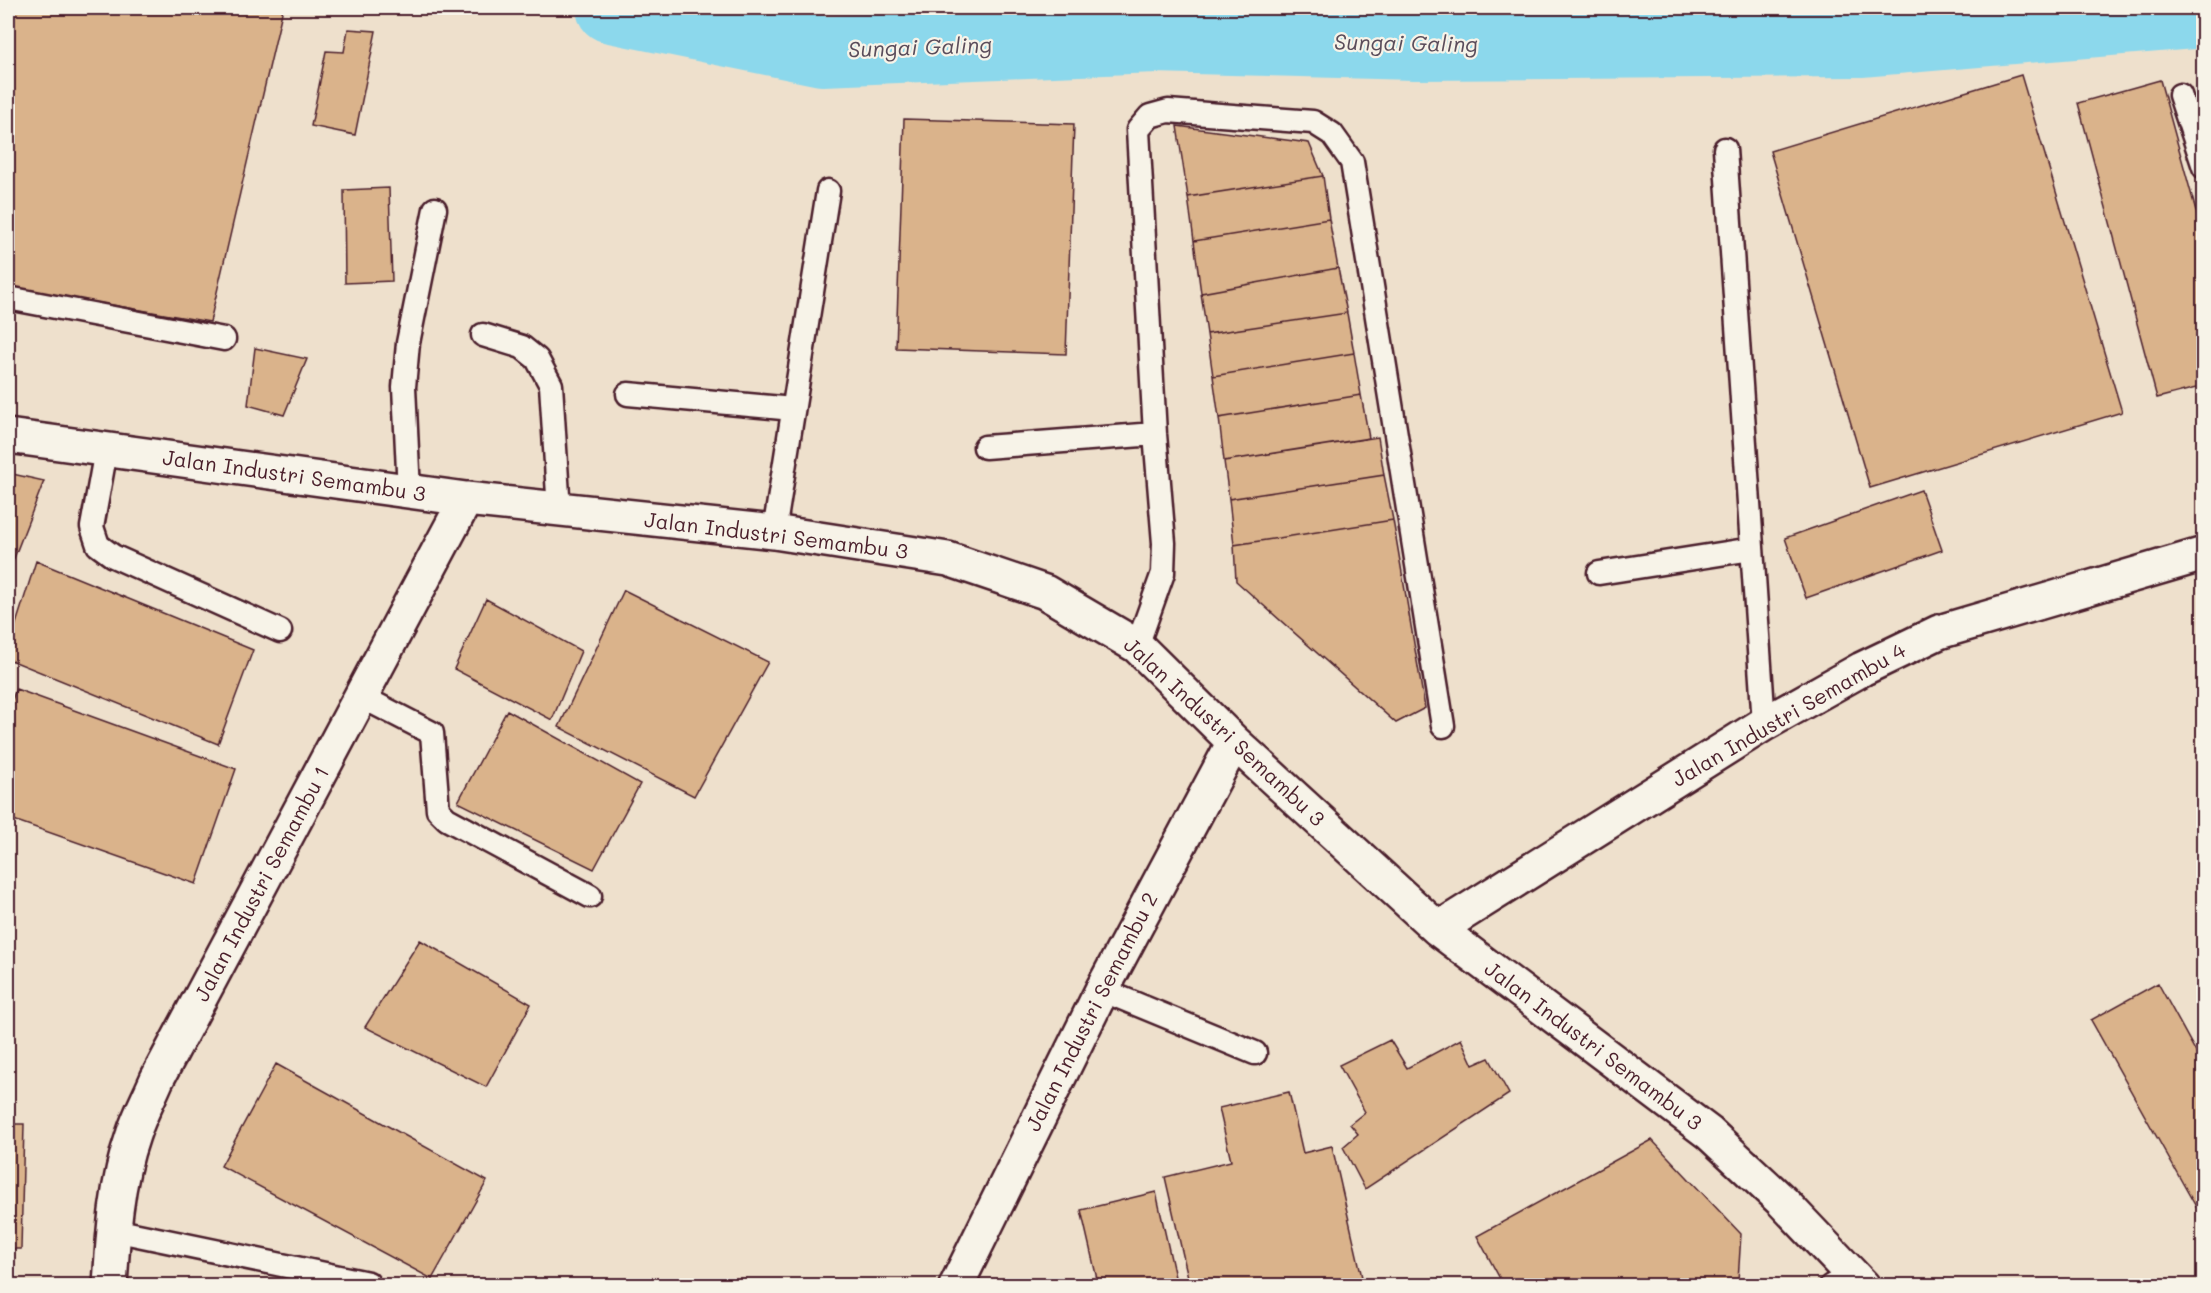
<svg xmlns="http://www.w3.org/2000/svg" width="2211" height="1293" viewBox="0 0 2211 1293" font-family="Mali,sans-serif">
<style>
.built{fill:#eee0cc}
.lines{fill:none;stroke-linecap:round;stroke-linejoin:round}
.river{stroke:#8cd8ec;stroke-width:70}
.building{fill:#dab38b;stroke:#4a1f2b;stroke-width:1.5}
.service-casing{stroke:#4a1f2b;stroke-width:27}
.minor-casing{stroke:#4a1f2b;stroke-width:38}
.service{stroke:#f7f3e8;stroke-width:22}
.minor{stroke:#f7f3e8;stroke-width:33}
.labels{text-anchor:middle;stroke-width:4.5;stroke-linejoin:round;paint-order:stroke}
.street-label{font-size:21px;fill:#4a1f2b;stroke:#f7f3e8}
.water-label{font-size:22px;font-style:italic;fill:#5a4d5b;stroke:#f7f3e8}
</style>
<rect width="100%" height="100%" fill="#f7f3e8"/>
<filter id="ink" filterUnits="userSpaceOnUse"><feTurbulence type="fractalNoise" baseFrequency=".0167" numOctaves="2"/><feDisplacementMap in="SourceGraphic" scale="12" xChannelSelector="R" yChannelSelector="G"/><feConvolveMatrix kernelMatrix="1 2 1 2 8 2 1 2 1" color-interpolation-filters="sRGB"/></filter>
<g filter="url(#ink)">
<!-- built -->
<path class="built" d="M 8,8 L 2203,8 L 2203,1285 L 8,1285 Z"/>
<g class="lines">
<!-- river -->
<path class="river" d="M 611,8 L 822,51 L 1155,38 L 1415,45 L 1860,42 L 2204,13"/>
</g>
<!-- building -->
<path class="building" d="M 8,8 L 283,8 L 210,322 L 8,287 Z
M 348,29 L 376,31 L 355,135 L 311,126 L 326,51 L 344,52 Z
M 2021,75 L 2122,412 L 1870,488 L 1770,151 Z
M 2160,80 L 2204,240 L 2204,386 L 2157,398 L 2078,103 Z
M 904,119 L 1074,124 L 1066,354 L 896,348 Z
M 1177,126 L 1309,143 L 1323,176 L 1188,197 Z
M 1323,176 L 1329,219 L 1194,241 L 1188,197 Z
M 389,188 L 392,281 L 345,283 L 344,190 Z
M 1329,219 L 1338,268 L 1201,293 L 1194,241 Z
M 1338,268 L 1347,313 L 1207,334 L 1201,293 Z
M 1347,313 L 1354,353 L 1213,376 L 1207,334 Z
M 255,348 L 307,359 L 284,415 L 248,405 Z
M 1354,353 L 1361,395 L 1219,418 L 1213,376 Z
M 1361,395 L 1369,438 L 1224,461 L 1219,418 Z
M 1378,437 L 1384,475 L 1229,499 L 1224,461 Z
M 8,473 L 44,481 L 9,571 L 8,571 Z
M 1384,475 L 1393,520 L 1234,545 L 1229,499 Z
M 1921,490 L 1942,550 L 1806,598 L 1785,538 Z
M 1393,520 L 1425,708 L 1396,723 L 1236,581 L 1234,545 Z
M 36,561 L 253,650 L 218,744 L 8,659 L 8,649 Z
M 624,590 L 768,662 L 694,796 L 559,727 Z
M 486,599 L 581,651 L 552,720 L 454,669 Z
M 16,689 L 236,769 L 196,884 L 8,818 L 8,711 Z
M 507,710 L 640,784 L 594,869 L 458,802 Z
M 420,940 L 531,1004 L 486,1087 L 365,1027 Z
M 2158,983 L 2204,1067 L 2204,1221 L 2091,1020 Z
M 1461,1039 L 1473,1065 L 1489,1058 L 1509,1094 L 1365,1189 L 1343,1147 L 1358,1134 L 1350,1124 L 1365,1112 L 1339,1065 L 1390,1040 L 1407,1068 Z
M 276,1064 L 487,1181 L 432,1279 L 221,1166 Z
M 1289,1092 L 1303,1153 L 1332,1146 L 1364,1286 L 1190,1286 L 1165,1177 L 1231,1161 L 1219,1108 Z
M 8,1124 L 24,1124 L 21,1249 L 8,1249 Z
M 1652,1140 L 1741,1234 L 1738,1281 L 1729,1286 L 1504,1286 L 1477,1236 Z
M 1156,1192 L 1177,1286 L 1067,1286 L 1097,1279 L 1081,1210 Z"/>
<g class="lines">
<defs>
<path id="service" d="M 2180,95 L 2204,167
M 1725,149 L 1764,724
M 8,298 L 224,339
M 483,335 L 522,347 L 537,359 L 551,385 L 559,511
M 628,394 L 793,409
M 985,447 L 1155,434
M 106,450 L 92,527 L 98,545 L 113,556 L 280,631
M 409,492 L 404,387 L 408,343 L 435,209
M 774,532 L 828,191
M 1599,573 L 1752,549
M 1137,646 L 1163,573 L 1164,543 L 1155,434 L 1138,130 L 1150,116 L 1168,111 L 1313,122 L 1332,134 L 1352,162 L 1443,726
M 362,697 L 432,733 L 438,810 L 447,819 L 590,896
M 1102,990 L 1255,1053
M 114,1230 L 368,1283
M 1831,1286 L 1853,1274"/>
<path id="minor" d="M 8,436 L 466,499 L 774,532 L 948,559 L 1045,592 L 1137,646 L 1234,742 L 1438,929 L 1709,1133 L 1782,1201 L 1863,1286
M 1438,929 L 1764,724 L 1862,669 L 1939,632 L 2204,554
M 110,1286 C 113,1235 116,1183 133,1135 C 139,1116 149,1098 157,1079 L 466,499
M 956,1286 L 1102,990 L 1234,742"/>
</defs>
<!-- service casing -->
<use href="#service" class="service-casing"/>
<!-- minor casing -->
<use href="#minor" class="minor-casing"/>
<!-- service -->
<use href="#service" class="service"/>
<!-- minor -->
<use href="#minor" class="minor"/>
</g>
</g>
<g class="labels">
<!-- street labels -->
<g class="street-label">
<text transform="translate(294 476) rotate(8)" y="7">Jalan Industri Semambu 3</text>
<text transform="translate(776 536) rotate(7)" y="7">Jalan Industri Semambu 3</text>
<text transform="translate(1789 715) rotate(-30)" y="7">Jalan Industri Semambu 4</text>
<text transform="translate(1224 732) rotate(43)" y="7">Jalan Industri Semambu 3</text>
<text transform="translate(262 884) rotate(-62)" y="7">Jalan Industri Semambu 1</text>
<text transform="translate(1092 1012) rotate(-63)" y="7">Jalan Industri Semambu 2</text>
<text transform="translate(1593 1046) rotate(37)" y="7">Jalan Industri Semambu 3</text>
</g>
<!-- water labels -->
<g class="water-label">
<text transform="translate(1406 43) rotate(1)" y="8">Sungai Galing</text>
<text transform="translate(920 47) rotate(-2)" y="8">Sungai Galing</text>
</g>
</g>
<!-- margin -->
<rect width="2211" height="1293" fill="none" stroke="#f7f3e8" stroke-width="30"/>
<rect x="15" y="15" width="2181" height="1263" fill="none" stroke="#4a1f2b" stroke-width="2" filter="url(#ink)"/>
</svg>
